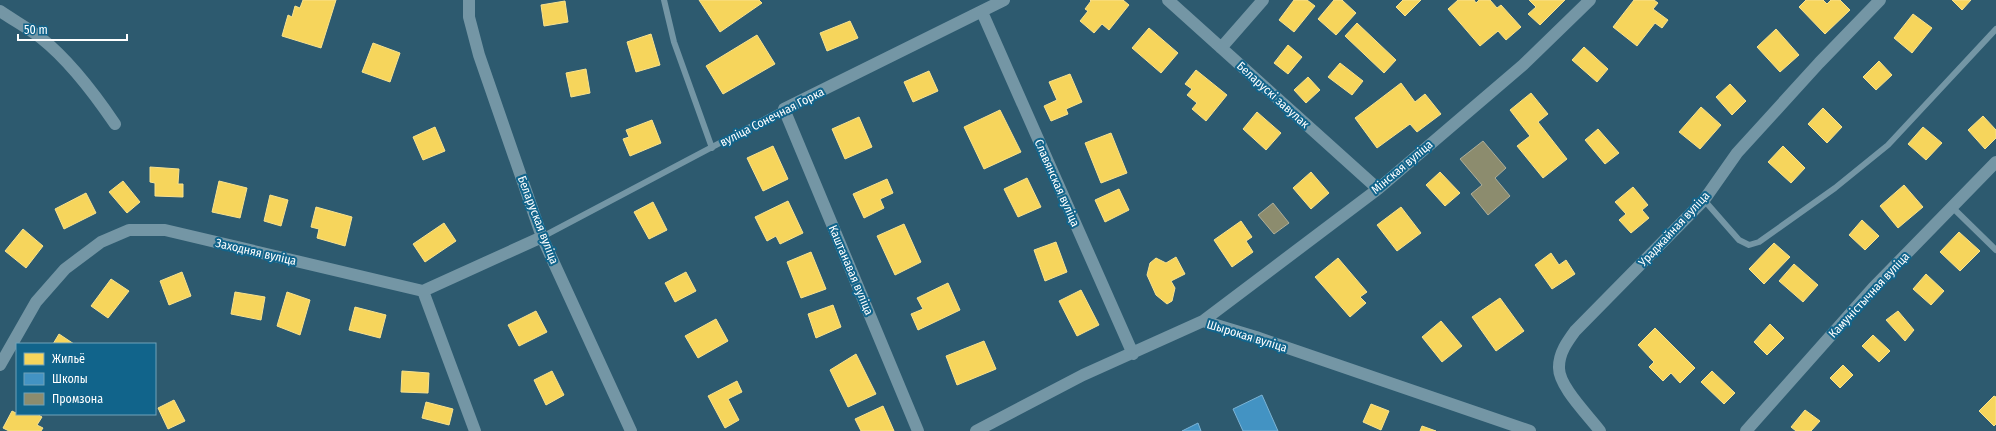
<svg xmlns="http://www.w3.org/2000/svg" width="1996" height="431" viewBox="0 0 1996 431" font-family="'Fira Sans Condensed',sans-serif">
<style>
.homes{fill:#f6d55c;stroke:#f9e28d}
.schools{fill:#4393c3;stroke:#7bb3d5}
.industry{fill:#8c8c6e;stroke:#aeae9a}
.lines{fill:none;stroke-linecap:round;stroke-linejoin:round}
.service{stroke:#7496a5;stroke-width:6}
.minor{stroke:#7496a5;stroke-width:12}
.labels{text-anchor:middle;stroke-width:4;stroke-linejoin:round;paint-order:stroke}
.street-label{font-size:12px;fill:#fff;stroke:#11648b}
</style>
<rect width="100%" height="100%" fill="#2d5a6f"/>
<!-- homes -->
<path class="homes" d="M 303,0 L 336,0 L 321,48 L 282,36 L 288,15 L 292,17 L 295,6 L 300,8 Z
M 699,0 L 759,0 L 762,3 L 720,32 Z
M 1090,0 L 1123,0 L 1129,5 L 1109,30 L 1102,24 L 1094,33 L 1080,21 L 1088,11 L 1085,9 L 1091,1 Z
M 1294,0 L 1307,0 L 1315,6 L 1294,32 L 1279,20 Z
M 1334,0 L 1342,0 L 1356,13 L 1336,35 L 1318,19 Z
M 1403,0 L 1421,0 L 1405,16 L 1396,7 Z
M 1458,0 L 1474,0 L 1476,3 L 1479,0 L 1490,0 L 1497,8 L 1501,5 L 1521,27 L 1506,40 L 1498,31 L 1480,46 L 1448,9 Z
M 1529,0 L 1565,0 L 1540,25 L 1528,14 L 1536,7 Z
M 1634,0 L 1654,0 L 1658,3 L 1653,9 L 1668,20 L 1662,28 L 1655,23 L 1637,46 L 1613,27 Z
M 1806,0 L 1823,0 L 1827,4 L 1831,0 L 1840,0 L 1850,10 L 1825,34 L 1799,7 Z
M 1952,0 L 1971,0 L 1962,10 Z
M 565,1 L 568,22 L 544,26 L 541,5 Z
M 1913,14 L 1932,28 L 1912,53 L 1894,38 Z
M 850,21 L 858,38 L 827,51 L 820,33 Z
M 1357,23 L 1396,60 L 1384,73 L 1345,36 Z
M 1149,28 L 1178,53 L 1161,73 L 1132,48 Z
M 1776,29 L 1799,55 L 1780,72 L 1757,47 Z
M 651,34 L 660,65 L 636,72 L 627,42 Z
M 757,35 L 775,64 L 723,94 L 706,66 Z
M 373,43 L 400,53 L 390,82 L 362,72 Z
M 1288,45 L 1302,57 L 1288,74 L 1274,63 Z
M 1584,47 L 1608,69 L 1597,82 L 1572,60 Z
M 1879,61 L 1892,75 L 1876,90 L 1863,77 Z
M 1340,63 L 1363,81 L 1352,95 L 1328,77 Z
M 586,69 L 590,93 L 571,97 L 566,73 Z
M 1196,70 L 1227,95 L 1206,121 L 1192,109 L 1197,103 L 1187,95 L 1192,89 L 1185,84 Z
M 929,71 L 938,91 L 913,102 L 904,82 Z
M 1070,74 L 1082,102 L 1066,109 L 1068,114 L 1051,121 L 1044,106 L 1057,100 L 1049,82 Z
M 1308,77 L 1320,90 L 1306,103 L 1294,90 Z
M 1401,83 L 1415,102 L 1425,94 L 1441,114 L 1417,132 L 1410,124 L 1377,148 L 1355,118 Z
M 1730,84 L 1746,101 L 1732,115 L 1716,97 Z
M 1531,93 L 1548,114 L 1538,122 L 1567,159 L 1543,178 L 1517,146 L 1530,136 L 1510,110 Z
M 1701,107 L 1721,125 L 1700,149 L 1679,132 Z
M 1823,108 L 1842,127 L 1827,143 L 1808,124 Z
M 1000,110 L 1021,152 L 984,169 L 964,127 Z
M 1257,112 L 1281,133 L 1266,150 L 1243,129 Z
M 1983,116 L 1996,130 L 1996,138 L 1985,149 L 1968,130 Z
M 859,117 L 872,147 L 845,159 L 832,129 Z
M 652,120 L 661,143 L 630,156 L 623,139 L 629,137 L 626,130 Z
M 435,127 L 445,151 L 423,160 L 413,137 Z
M 1923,127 L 1942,143 L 1926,160 L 1908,144 Z
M 1598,129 L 1619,153 L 1605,164 L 1585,140 Z
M 1111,133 L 1127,173 L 1101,183 L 1085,143 Z
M 773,146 L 788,179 L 763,191 L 747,158 Z
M 1783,146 L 1805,168 L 1791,183 L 1768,162 Z
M 150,167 L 179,169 L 178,184 L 183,184 L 183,197 L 155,196 L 155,183 L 150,182 Z
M 1311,172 L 1329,193 L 1311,209 L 1293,188 Z
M 1440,172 L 1460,193 L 1445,206 L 1426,185 Z
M 1027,178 L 1041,207 L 1018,217 L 1004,189 Z
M 887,179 L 893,193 L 880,199 L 884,208 L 864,218 L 853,194 Z
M 123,181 L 140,202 L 127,213 L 109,192 Z
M 219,181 L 247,188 L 240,218 L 212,212 Z
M 1904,185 L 1923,207 L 1898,228 L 1880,206 Z
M 1633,187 L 1648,205 L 1642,210 L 1649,218 L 1631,233 L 1619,220 L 1626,214 L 1615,202 Z
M 1119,189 L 1129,210 L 1105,222 L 1095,200 Z
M 86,193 L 96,213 L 64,229 L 55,209 Z
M 270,195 L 288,200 L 281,226 L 264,221 Z
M 788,201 L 803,233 L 780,244 L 776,236 L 767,241 L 755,217 Z
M 653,202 L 667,230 L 649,239 L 634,212 Z
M 316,207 L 352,217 L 345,246 L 317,238 L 319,229 L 311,227 Z
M 1401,207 L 1421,233 L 1397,251 L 1377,225 Z
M 1862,220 L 1879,236 L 1865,250 L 1849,235 Z
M 1241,221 L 1252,237 L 1246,241 L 1253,252 L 1232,267 L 1214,240 Z
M 444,223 L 456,241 L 425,262 L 413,244 Z
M 904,224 L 921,262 L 895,275 L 877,236 Z
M 23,229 L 43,246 L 26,268 L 5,251 Z
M 1959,232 L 1980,251 L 1960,271 L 1940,252 Z
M 1056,242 L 1067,272 L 1045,281 L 1034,250 Z
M 1774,243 L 1790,257 L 1764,284 L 1749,269 Z
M 811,252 L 826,289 L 801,298 L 787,262 Z
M 1551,253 L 1559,265 L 1566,260 L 1575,274 L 1552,289 L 1535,265 Z
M 1176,257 L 1185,274 L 1171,281 L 1175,288 L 1172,301 L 1167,304 L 1156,295 L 1147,275 L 1150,263 L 1156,258 L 1166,263 Z
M 1338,258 L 1367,292 L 1360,297 L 1366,303 L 1350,317 L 1315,277 Z
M 1794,264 L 1818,285 L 1803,302 L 1779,281 Z
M 182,272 L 191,296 L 169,305 L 160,281 Z
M 686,272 L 696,291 L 675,302 L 665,283 Z
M 1926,274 L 1944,291 L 1931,305 L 1913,289 Z
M 111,279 L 129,291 L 108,318 L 91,306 Z
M 948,283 L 960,310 L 918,330 L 911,314 L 923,309 L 917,298 Z
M 1081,290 L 1099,325 L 1077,336 L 1059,301 Z
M 235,292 L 265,297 L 261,320 L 231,314 Z
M 287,292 L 310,300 L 300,335 L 277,326 Z
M 1500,298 L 1524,331 L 1496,351 L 1472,317 Z
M 833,305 L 841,327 L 816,338 L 808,314 Z
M 355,307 L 386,315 L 380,338 L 349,330 Z
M 536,311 L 547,332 L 519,346 L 508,325 Z
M 1898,311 L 1914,330 L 1905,341 L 1886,320 Z
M 716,319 L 728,341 L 698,358 L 685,336 Z
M 1441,321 L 1462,346 L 1442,362 L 1422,337 Z
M 1770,324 L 1784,338 L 1767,355 L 1754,342 Z
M 1655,328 L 1695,368 L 1680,383 L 1671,373 L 1663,381 L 1649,367 L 1654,362 L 1638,345 Z
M 59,334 L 74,344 L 53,344 Z
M 1873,335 L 1890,351 L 1879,362 L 1862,346 Z
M 984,341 L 996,369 L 957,385 L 946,356 Z
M 856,354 L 876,394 L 848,407 L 830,370 Z
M 1843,365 L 1853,375 L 1840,388 L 1830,378 Z
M 402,371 L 429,373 L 428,393 L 401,392 Z
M 552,371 L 564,395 L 546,405 L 534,380 Z
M 1712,371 L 1735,393 L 1724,404 L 1701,382 Z
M 737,381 L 742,392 L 728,399 L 739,420 L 725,428 L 708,396 Z
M 1994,396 L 1996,397 L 1996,424 L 1994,426 L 1979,411 Z
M 174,400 L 185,421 L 168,429 L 158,408 Z
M 426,402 L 453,409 L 449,425 L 422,418 Z
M 1371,404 L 1389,411 L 1381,430 L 1363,422 Z
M 883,406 L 894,431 L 861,431 L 855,419 Z
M 1805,410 L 1820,421 L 1811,431 L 1796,431 L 1791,427 Z
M 12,411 L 16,413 L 17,411 L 17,414 L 37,414 L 42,417 L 37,425 L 43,428 L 41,431 L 9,431 L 3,428 Z
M 1422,426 L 1436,431 L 1420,431 Z"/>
<!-- schools -->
<path class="schools" d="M 1262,395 L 1278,431 L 1243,431 L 1233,409 Z
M 1198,423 L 1201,431 L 1182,431 Z"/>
<!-- industry -->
<path class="industry" d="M 1483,141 L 1506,168 L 1495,178 L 1510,196 L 1488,215 L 1471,194 L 1482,185 L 1460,159 Z
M 1273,203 L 1289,223 L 1274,234 L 1258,215 Z"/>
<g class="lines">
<!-- service -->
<path class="service" d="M 664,0 L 674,42 L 712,148
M 1704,200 L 1739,240 L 1749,245 L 1759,242 L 1835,188 L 1888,145 L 1996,29
M 1952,207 L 1996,250
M 542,237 L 784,109"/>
<!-- minor -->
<path class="minor" d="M 469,0 L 469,17 L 479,55 L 542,237 L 631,431
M 1168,0 L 1378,189
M 0,11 C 13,20 28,28 41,38 C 70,61 94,93 115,124
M 982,12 L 1133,354
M 1221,48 L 1263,0
M 423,291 L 542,237
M 1203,321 L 1378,189 L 1523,65 L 1590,0
M 0,365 L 36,302 L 65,269 L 101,242 L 129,230 L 165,230 L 423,291 L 475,431
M 918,431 L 784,109 L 1004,0
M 976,431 L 1083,375 L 1203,321 L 1256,337 L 1530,431
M 1600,431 C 1589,416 1558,386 1559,367 C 1559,353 1567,342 1575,331 L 1704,200 L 1737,153 L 1819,63 L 1880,0
M 1746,431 L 1873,288 L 1996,162"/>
</g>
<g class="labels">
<!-- street labels -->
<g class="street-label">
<text transform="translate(1273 95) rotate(42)" y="4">Беларускі завулак</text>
<text transform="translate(772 117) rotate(-27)" y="4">вуліца Сонечная Горка</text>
<text transform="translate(1402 167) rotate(-40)" y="4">Мінская вуліца</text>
<text transform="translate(1057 183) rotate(66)" y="4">Славянская вуліца</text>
<text transform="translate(538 220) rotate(69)" y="4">Беларуская вуліца</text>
<text transform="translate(1674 229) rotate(-47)" y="4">Ураджайная вуліца</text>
<text transform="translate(256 252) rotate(13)" y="4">Заходняя вуліца</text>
<text transform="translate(851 270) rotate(67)" y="4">Каштанавая вуліца</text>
<text transform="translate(1869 295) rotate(-47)" y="4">Камуністычная вуліца</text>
<text transform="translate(1247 336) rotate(17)" y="4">Шырокая вуліца</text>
</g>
</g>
<!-- legend -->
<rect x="16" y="343" width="140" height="72" fill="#11648b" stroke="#70a2b9"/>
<rect x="24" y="353" width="20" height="12" fill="#f6d55c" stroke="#70a2b9"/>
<text x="52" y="363" font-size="12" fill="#ffffff">Жильё</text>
<rect x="24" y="373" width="20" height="12" fill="#4393c3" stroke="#70a2b9"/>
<text x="52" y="383" font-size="12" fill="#ffffff">Школы</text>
<rect x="24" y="393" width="20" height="12" fill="#8c8c6e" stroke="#70a2b9"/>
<text x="52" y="403" font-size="12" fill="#ffffff">Промзона</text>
<!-- scale -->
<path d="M18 34v6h109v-6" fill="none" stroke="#ffffff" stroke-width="2"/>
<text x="24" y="34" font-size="12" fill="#ffffff" stroke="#11648b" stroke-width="3" paint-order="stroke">50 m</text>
</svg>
